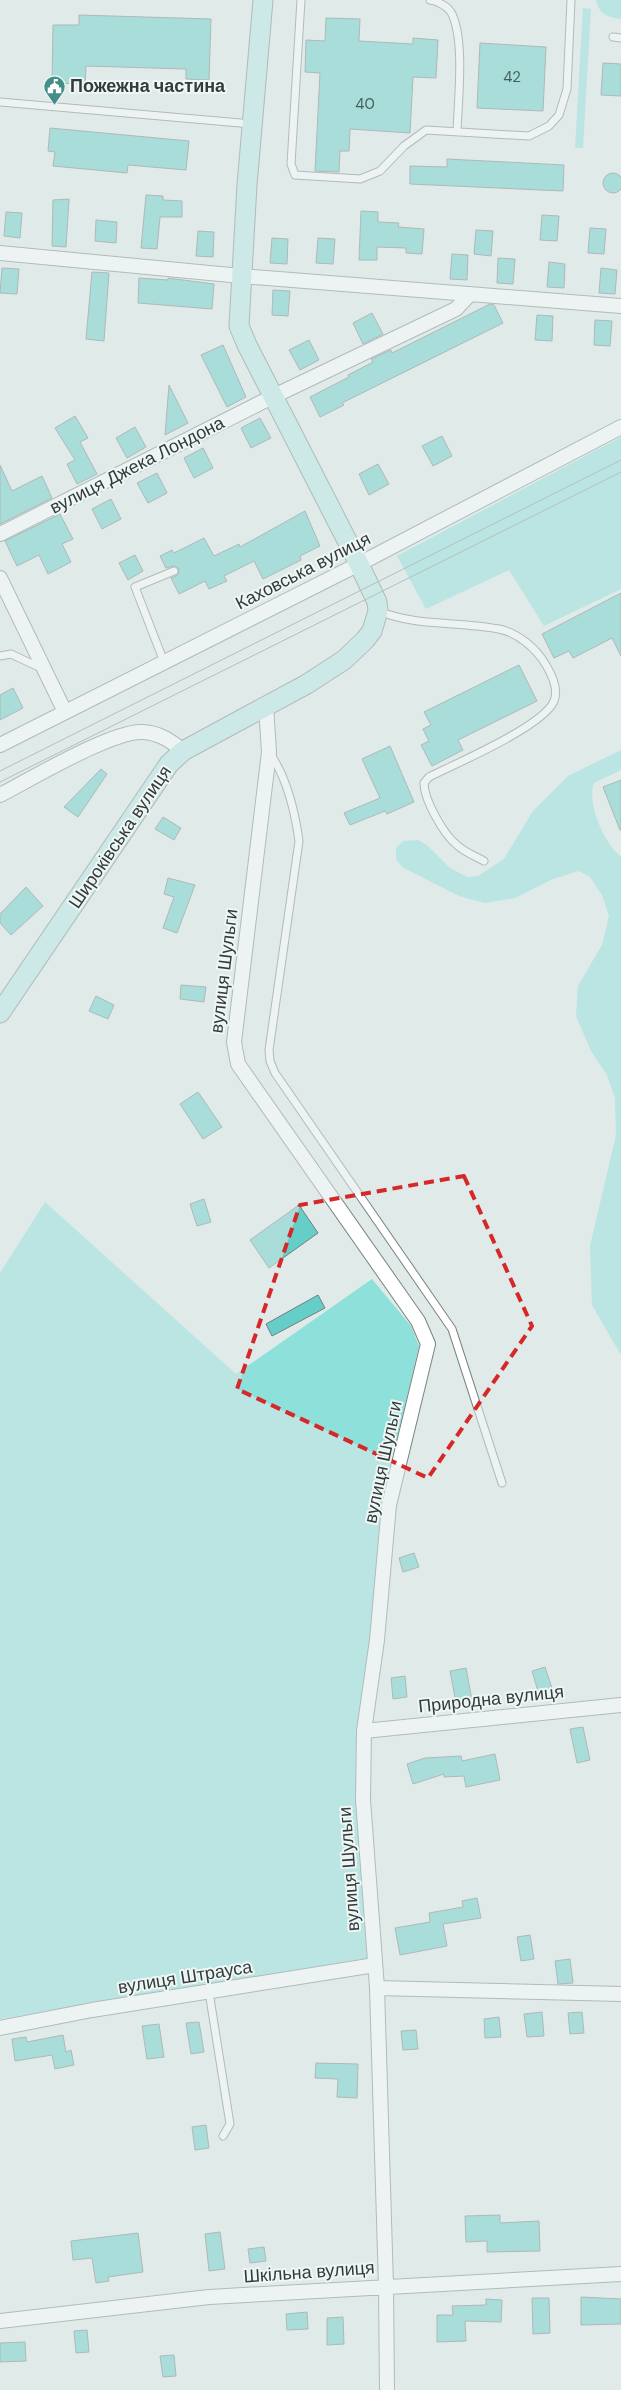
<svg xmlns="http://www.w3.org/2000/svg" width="621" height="2390" viewBox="0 0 621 2390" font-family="'DM Sans',sans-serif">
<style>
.green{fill:#8ee0db}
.building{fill:#66cec8;stroke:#757e7d}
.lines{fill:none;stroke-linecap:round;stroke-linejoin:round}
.service-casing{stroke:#7a8382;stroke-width:9}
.minor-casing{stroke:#7a8382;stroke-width:16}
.secondary-casing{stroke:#7a8382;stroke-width:21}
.service{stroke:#fff;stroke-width:7}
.minor{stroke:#fff;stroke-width:14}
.secondary{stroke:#b6e6e5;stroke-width:19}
.tram{stroke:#838a89;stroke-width:1}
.marked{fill:none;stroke:#d62828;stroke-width:4;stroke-dasharray:10 6;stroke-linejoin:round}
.labels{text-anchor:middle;stroke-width:4;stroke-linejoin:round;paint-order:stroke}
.number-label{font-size:15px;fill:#425f5d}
.poi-label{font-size:18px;font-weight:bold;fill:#363a39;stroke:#edf7f6;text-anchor:start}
.street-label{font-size:18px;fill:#363a39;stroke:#edf7f6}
</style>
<rect width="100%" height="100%" fill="#dfeae9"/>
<!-- green -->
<path class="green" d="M 596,0 L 621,0 L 621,19 C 607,17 599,14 596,0 Z
M 583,8 L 591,9 L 583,148 L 575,148 Z
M 621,437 L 621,589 L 544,626 L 509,570 L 426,609 L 397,556 Z
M 621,750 L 621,770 L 594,783 C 586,802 605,846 621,856 L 621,1355 L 592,1305 L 590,1246 L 616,1135 L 615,1098 L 607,1075 L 591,1051 L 576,1016 L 578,986 L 602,945 L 609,916 L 602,895 L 590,877 L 579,871 L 553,879 L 515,898 L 485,903 L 459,896 L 402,867 L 396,859 L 396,848 L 403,841 L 418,840 L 428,846 L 450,868 L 467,877 L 478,876 L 504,859 L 533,811 L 568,776 Z
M 45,1202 L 236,1374 L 372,1279 L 411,1326 L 419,1346 L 381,1507 L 357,1799 L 368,1958 L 0,2019 L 0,1273 Z"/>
<!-- building -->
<path class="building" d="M 79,15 L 211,19 L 209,80 L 186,79 L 186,69 L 86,66 L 85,84 L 52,83 L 53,25 L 79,25 Z
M 326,18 L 360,19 L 359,41 L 413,44 L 413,38 L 438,40 L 436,78 L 413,77 L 410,133 L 350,129 L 349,151 L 340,151 L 339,172 L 315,171 L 320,73 L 305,72 L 306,40 L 325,41 Z
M 480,43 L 546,47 L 543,111 L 477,108 Z
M 603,63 L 621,64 L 621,96 L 601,95 Z
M 50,128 L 189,141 L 186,170 L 128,165 L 127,173 L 53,166 L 55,152 L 48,151 Z
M 447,159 L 564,165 L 563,191 L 410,184 L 410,166 L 447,167 Z
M603 183a10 10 0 1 1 20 0a10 10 0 1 1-20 0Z
M 146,195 L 163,196 L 163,200 L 182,201 L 182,217 L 160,217 L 157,249 L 141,248 Z
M 69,199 L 66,247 L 52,246 L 53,200 Z
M 361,211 L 378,212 L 378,222 L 399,223 L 398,227 L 424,229 L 422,254 L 406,253 L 406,248 L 377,247 L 377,260 L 359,260 Z
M 6,212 L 22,213 L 20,238 L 4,236 Z
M 542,215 L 559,216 L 557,241 L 540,240 Z
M 96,220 L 117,222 L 116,243 L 95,241 Z
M 590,228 L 606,229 L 604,254 L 588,253 Z
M 476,230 L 493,231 L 491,256 L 474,254 Z
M 198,231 L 214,232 L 213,257 L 196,256 Z
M 272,238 L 288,239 L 287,264 L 270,263 Z
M 318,238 L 335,239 L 333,264 L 316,263 Z
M 452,254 L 468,255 L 467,280 L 450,279 Z
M 498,258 L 515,259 L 513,284 L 497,283 Z
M 549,262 L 565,264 L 564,288 L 547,287 Z
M 2,268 L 19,269 L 17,294 L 0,293 Z
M 601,268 L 617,270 L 615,294 L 599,293 Z
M 92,272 L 109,273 L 104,341 L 86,339 Z
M 139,278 L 168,280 L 168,278 L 214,284 L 212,309 L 138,303 Z
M 273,290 L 290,291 L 288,316 L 272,315 Z
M 490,304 L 494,305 L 503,323 L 342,403 L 344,405 L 320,417 L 310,397 L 349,377 L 348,375 L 373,362 L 371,359 L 391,350 L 392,353 Z
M 372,313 L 383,334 L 363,344 L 353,323 Z
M 537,315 L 553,316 L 552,341 L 535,340 Z
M 595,320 L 612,321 L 610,346 L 594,345 Z
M 309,340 L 319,360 L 300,370 L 289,350 Z
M 223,345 L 246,397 L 227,407 L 201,355 Z
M 169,385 L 188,423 L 165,435 Z
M 75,416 L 88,438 L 80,442 L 97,474 L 77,484 L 67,464 L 75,460 L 55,428 Z
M 260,418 L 271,438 L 251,448 L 241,428 Z
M 135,427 L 146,447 L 127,458 L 116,438 Z
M 442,436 L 452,456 L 433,466 L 422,446 Z
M 203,448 L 213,468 L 194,478 L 184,458 Z
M 378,464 L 389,484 L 369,495 L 359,474 Z
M 0,465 L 12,491 L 42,476 L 52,498 L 0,524 Z
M 157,473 L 167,493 L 148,503 L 137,483 Z
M 111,499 L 121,519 L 102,529 L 92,509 Z
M 305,511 L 320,546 L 300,556 L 301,560 L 263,579 L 254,561 L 224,576 L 227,581 L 209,589 L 205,581 L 179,594 L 171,578 L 178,575 L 179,569 L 174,566 L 166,568 L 160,556 L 172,550 L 174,553 L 204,538 L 214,556 L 239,544 L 240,547 Z
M 60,514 L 73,539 L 62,544 L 71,562 L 48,574 L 39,555 L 17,566 L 5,541 Z
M 135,555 L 143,571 L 128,580 L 119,563 Z
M 621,593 L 621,656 L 612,638 L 573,658 L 569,651 L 554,658 L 542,634 Z
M 519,665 L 537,701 L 458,740 L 463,750 L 432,766 L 421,745 L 429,741 L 423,729 L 431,725 L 424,712 Z
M 13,688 L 23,708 L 0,720 L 0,695 Z
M 390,746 L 414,802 L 387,814 L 385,811 L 350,825 L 344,813 L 380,798 L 362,759 Z
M 101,769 L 107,774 L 78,817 L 64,807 Z
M 621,780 L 621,830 L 620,830 L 603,787 Z
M 163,817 L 181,828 L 174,840 L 155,829 Z
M 168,878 L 195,885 L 177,933 L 163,928 L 174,897 L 164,894 Z
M 26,887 L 43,906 L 11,935 L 0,923 L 0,914 Z
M 181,985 L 206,987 L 204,1002 L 180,999 Z
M 96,996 L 114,1005 L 108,1019 L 89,1011 Z
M 198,1092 L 222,1127 L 203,1139 L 180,1104 Z
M 204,1199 L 211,1222 L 197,1226 L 190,1204 Z
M 299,1205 L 318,1233 L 269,1268 L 250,1240 Z
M 318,1295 L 325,1308 L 272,1336 L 266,1324 Z
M 414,1553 L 419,1567 L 403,1572 L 399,1558 Z
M 545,1667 L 554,1694 L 540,1698 L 532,1671 Z
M 466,1668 L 472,1700 L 456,1703 L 450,1671 Z
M 405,1676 L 407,1697 L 393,1699 L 391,1678 Z
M 583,1727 L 590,1760 L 577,1763 L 570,1729 Z
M 495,1754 L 500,1780 L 466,1787 L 464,1776 L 444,1777 L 444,1774 L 413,1784 L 407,1764 L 425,1758 L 461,1756 L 462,1761 Z
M 477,1898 L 481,1918 L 443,1924 L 447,1946 L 400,1955 L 395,1928 L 430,1922 L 429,1913 L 463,1907 L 462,1901 Z
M 530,1935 L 534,1959 L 521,1961 L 517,1937 Z
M 570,1959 L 573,1983 L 558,1984 L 555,1961 Z
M 542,2012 L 544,2036 L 527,2037 L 524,2014 Z
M 582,2012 L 584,2033 L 570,2034 L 568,2013 Z
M 499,2017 L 501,2037 L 485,2038 L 484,2019 Z
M 199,2022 L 204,2052 L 191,2054 L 186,2023 Z
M 159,2024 L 164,2057 L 147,2059 L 142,2026 Z
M 416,2030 L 418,2049 L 403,2050 L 401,2031 Z
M 63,2035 L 66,2052 L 71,2050 L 74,2065 L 55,2069 L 52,2055 L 15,2061 L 12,2039 L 26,2037 L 27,2042 Z
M 316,2063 L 358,2064 L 357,2098 L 337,2097 L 338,2079 L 315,2078 Z
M 206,2125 L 209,2148 L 195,2150 L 192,2127 Z
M 500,2215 L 500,2223 L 539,2221 L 540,2251 L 487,2252 L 487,2241 L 466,2242 L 465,2216 Z
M 220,2232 L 225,2269 L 209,2271 L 205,2234 Z
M 138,2233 L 143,2272 L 108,2277 L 109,2281 L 96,2283 L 92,2258 L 73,2260 L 71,2241 Z
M 264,2247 L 266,2261 L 250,2263 L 248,2249 Z
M 581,2297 L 621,2299 L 621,2324 L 581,2325 Z
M 532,2298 L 549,2298 L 550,2333 L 533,2334 Z
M 486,2299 L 502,2300 L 501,2322 L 465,2321 L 466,2341 L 437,2342 L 437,2315 L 453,2315 L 452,2306 L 486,2305 Z
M 307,2312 L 308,2329 L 287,2330 L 286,2314 Z
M 343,2317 L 344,2344 L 327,2345 L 327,2318 Z
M 87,2330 L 89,2352 L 76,2353 L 74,2331 Z
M 25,2342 L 26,2361 L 0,2362 L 0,2343 Z
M 174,2355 L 176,2376 L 163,2377 L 160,2356 Z"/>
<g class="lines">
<defs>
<path id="service" d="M 301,0 L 291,164 L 295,175 L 360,179 L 380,171 L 404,146 L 426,130 L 529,136 L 549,126 L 559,115 L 567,89 L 571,0
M 430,0 C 437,1 448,6 452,14 C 465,42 458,100 457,132
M 613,37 L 621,38
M 0,102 L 252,124
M 379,611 C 417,627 459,621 499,629 C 518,633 536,648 546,665 C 552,675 559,689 554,701 C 544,726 455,764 429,777 L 424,783 C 424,800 444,835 457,845 C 464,852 475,856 484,861
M 0,656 L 11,654 L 43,669
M 164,662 L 135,587 L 174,571
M 271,755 C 287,779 295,812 299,841 L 269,1050 L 270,1061 L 275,1073 L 452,1329 L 502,1483
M 209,1992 L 230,2124 L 223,2136"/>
<path id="minor" d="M 0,253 L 241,276 L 621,306
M 0,534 L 274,396 L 456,309 L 470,294
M 0,578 L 65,712
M 266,706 L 269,752 L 234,1042 L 238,1064 L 418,1321 L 428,1344 L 389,1505 L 377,1640 L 364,1731 L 363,1800 L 377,1988 L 386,2286 L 387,2390
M 0,745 L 359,564 L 621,427
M 0,795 C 31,779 113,730 143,732 C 160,733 171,741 183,751
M 364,1731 L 621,1705
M 377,1988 L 621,1994
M 0,2028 L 92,2010 L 375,1965
M 0,2321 L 209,2297 L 621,2274"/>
<path id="secondary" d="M 0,1013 L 169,764 L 183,751 L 307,684 L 344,660 L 365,640 L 372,631 L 378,611 L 377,602 L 359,564 L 247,345 L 239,326 L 247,185 L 263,0"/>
</defs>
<!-- service casing -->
<use href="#service" class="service-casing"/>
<!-- minor casing -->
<use href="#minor" class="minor-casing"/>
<!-- secondary casing -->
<use href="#secondary" class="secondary-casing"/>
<!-- service -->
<use href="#service" class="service"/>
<!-- minor -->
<use href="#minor" class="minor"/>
<!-- secondary -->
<use href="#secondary" class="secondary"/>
<!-- tram -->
<path class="tram" d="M 0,771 L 621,460
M 0,782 L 621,472"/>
</g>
<!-- marked area -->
<path d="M0 0H621V2390H0ZM 464,1176 L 532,1326 L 428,1478 L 237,1389 L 300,1205 Z" fill="#dfeae9" fill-opacity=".55" fill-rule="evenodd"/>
<path class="marked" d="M 464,1176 L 532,1326 L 428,1478 L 237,1389 L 300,1205 Z"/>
<!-- icons -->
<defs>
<symbol id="civic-pin" viewBox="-11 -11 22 30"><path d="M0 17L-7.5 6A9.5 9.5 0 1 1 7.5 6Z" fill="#458d88" stroke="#edf7f6"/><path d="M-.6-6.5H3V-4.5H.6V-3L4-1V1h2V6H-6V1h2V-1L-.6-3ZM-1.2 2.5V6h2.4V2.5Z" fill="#fff"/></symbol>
</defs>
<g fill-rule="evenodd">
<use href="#civic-pin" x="42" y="74" width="25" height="34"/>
</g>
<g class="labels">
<!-- number labels -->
<g class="number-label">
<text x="512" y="82">42</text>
<text x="365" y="109">40</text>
</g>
<!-- poi labels -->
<g class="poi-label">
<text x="70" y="92">Пожежна частина</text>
</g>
<!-- street labels -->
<g class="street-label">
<text transform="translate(137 465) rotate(-27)" y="6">вулиця Джека Лондона</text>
<text transform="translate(303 571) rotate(-27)" y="6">Каховська вулиця</text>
<text transform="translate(120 837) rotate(-56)" y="6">Широківська вулиця</text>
<text transform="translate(224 971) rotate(-83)" y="6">вулиця Шульги</text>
<text transform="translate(383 1462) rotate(-78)" y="6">вулиця Шульги</text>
<text transform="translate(491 1699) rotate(-6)" y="6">Природна вулиця</text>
<text transform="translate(349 1869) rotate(-94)" y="6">вулиця Шульги</text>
<text transform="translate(185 1977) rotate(-9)" y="6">вулиця Штрауса</text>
<text transform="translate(309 2272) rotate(-4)" y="6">Шкільна вулиця</text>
</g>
</g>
</svg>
